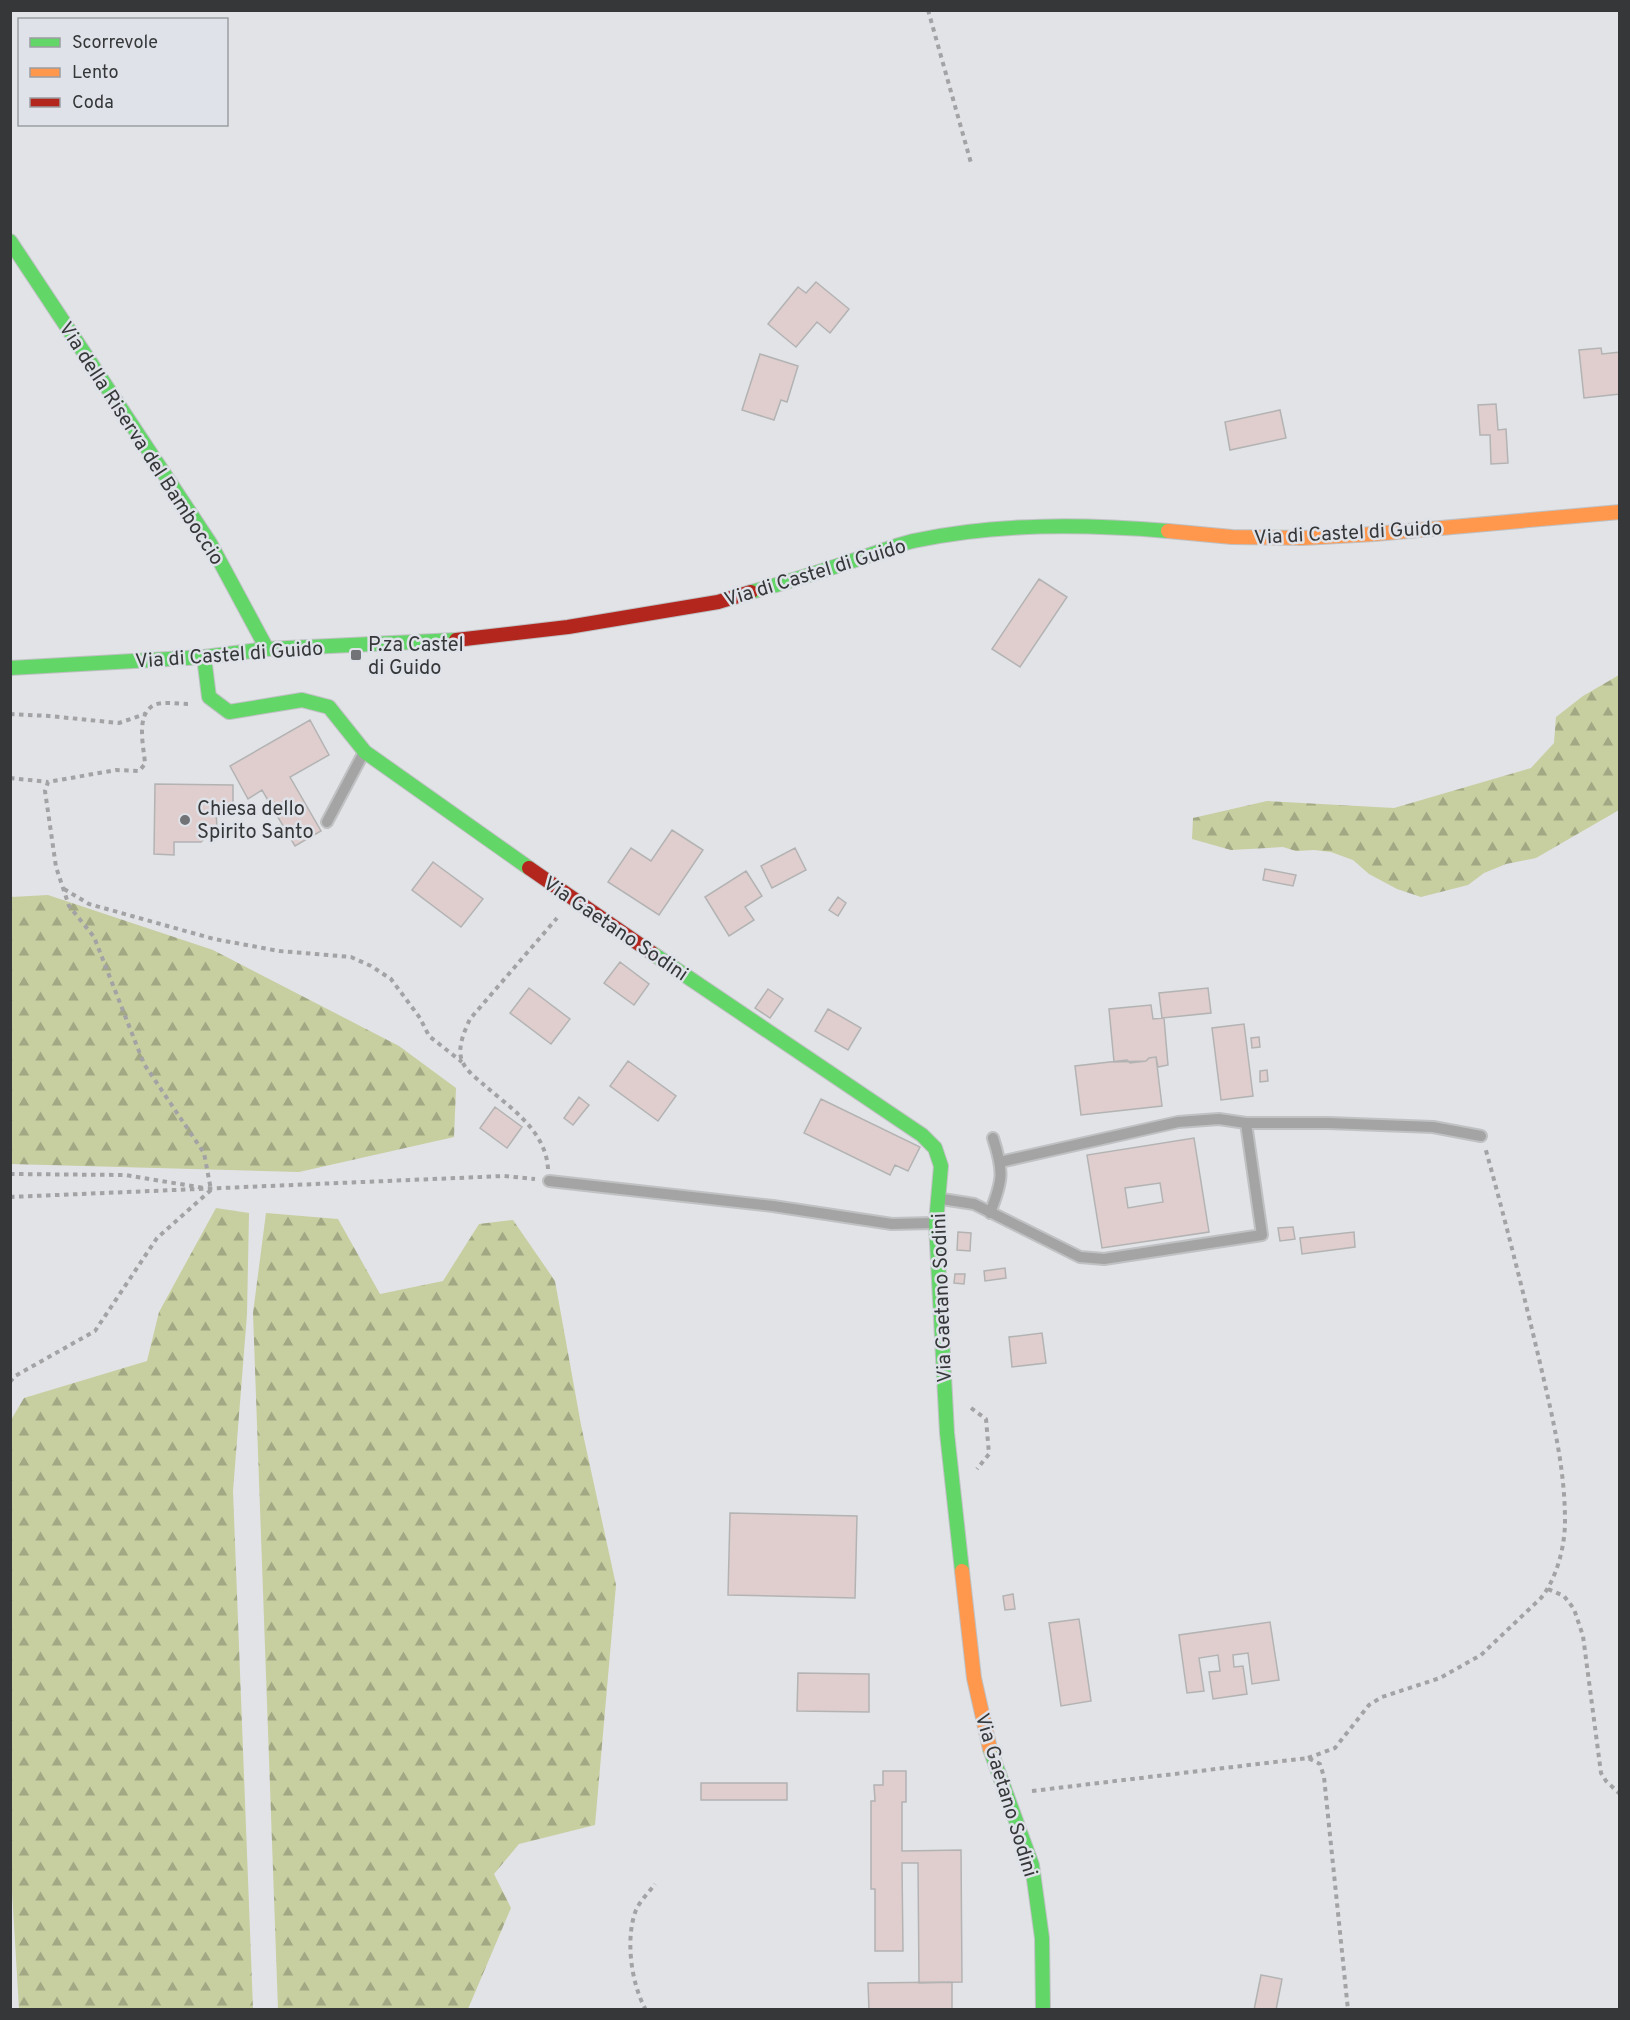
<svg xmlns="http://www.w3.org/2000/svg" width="1630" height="2020" viewBox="0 0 1630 2020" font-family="Overpass,sans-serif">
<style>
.forest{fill:url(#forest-firs)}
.building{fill:#dfcecd;stroke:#b3b3b4;stroke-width:1.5;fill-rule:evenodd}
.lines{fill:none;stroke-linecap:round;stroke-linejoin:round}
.lane-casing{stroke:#bfc1c3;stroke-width:14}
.fast-casing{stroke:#bfc1c3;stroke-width:16}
.slow-casing{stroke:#bfc1c3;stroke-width:16}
.jam-casing{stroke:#bfc1c3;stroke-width:16}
.path{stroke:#a3a3a5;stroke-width:4;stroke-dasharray:4.5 4.5;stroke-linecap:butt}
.lane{stroke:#a4a4a4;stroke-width:10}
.fast{stroke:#63d668;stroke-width:14}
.slow{stroke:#ff974d;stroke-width:14}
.jam{stroke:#b3261e;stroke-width:14}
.poi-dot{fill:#717376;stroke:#dfe2e8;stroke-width:2}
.labels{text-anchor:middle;stroke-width:5;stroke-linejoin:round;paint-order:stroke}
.street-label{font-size:20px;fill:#353739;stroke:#dfe2e8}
.poi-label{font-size:20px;fill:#353739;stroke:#dfe2e8;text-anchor:start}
</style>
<defs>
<pattern id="forest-firs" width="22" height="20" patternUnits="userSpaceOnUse" patternTransform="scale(1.5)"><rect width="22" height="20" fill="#c7cea0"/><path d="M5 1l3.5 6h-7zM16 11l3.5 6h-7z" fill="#a2a883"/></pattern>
</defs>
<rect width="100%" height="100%" fill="#e1e3e6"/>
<!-- forest -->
<path class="forest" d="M 1619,675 L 1619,810 L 1536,858 L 1506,864 L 1484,873 L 1468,885 L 1421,897 L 1397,889 L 1369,874 L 1353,860 L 1331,852 L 1314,850 L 1296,851 L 1283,847 L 1231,850 L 1192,839 L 1193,818 L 1267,801 L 1394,808 L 1531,768 L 1554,743 L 1556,717 L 1583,696 Z
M 48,895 L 213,950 L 399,1046 L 456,1088 L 454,1137 L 299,1172 L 11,1164 L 11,897 Z
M 216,1208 L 249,1213 L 247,1314 L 233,1491 L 253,2009 L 19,2009 L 11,1874 L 11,1420 L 24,1398 L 147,1361 L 159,1312 Z
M 266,1213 L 338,1219 L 380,1294 L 443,1281 L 479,1224 L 513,1220 L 555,1281 L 581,1425 L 616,1585 L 595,1825 L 519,1844 L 494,1874 L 511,1908 L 468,2009 L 278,2009 L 253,1313 Z"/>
<!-- building -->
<path class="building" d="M 816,282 L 849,309 L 830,333 L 817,322 L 796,347 L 768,324 L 798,287 L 806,293 Z
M 1601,348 L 1602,354 L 1620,352 L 1620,394 L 1584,398 L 1579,350 Z
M 760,354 L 798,366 L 787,402 L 781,400 L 774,420 L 742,410 Z
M 1496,404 L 1498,430 L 1506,429 L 1508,463 L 1491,464 L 1490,435 L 1480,435 L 1478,405 Z
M 1280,410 L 1286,438 L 1230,450 L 1225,422 Z
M 1039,579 L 1067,597 L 1020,667 L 992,649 Z
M 310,720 L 329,755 L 290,777 L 321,831 L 295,846 L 262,790 L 248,799 L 230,766 Z
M 155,784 L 233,785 L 233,812 L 216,811 L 217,827 L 201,842 L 174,842 L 174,855 L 154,854 Z
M 672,830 L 703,850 L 659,915 L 608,882 L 631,848 L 651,861 Z
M 795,848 L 806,870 L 772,888 L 761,866 Z
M 433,862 L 483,899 L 461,927 L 412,890 Z
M 1265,869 L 1296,875 L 1293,886 L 1263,880 Z
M 746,871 L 762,896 L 745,907 L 754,920 L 729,936 L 705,897 Z
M 838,897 L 846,903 L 838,916 L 829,910 Z
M 620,962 L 649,984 L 634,1005 L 604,983 Z
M 529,988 L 570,1019 L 551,1044 L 510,1013 Z
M 1208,988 L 1211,1013 L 1162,1018 L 1159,993 Z
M 768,989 L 783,999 L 770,1018 L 755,1008 Z
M 1151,1005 L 1153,1019 L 1164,1018 L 1168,1065 L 1158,1067 L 1156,1057 L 1149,1058 L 1146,1061 L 1114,1062 L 1109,1009 Z
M 828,1009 L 861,1028 L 848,1050 L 815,1031 Z
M 1244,1024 L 1253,1096 L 1221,1100 L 1212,1028 Z
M 1259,1037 L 1260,1047 L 1252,1048 L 1251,1038 Z
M 1156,1057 L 1162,1106 L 1081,1115 L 1075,1066 L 1127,1060 L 1130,1063 L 1146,1061 L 1149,1058 Z
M 628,1061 L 676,1096 L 658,1121 L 610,1086 Z
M 1267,1070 L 1268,1081 L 1260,1082 L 1260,1071 Z
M 579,1097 L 589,1105 L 573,1125 L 564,1118 Z
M 821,1099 L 920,1147 L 908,1171 L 895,1165 L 890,1175 L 804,1133 Z
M 495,1107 L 522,1127 L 507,1148 L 480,1128 Z
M 1194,1138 L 1209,1232 L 1102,1248 L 1087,1155 ZM 1160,1183 L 1163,1202 L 1128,1208 L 1125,1188 Z
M 1293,1227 L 1295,1239 L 1280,1241 L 1278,1228 Z
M 958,1232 L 971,1233 L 970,1251 L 957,1250 Z
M 1354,1232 L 1355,1247 L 1302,1254 L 1300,1238 Z
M 1005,1268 L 1006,1278 L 985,1281 L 984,1271 Z
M 955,1274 L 965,1274 L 964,1284 L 954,1283 Z
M 1042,1333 L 1046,1363 L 1012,1367 L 1009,1337 Z
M 730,1513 L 857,1516 L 855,1598 L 728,1595 Z
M 1013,1594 L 1015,1609 L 1005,1610 L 1003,1596 Z
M 1079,1619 L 1091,1701 L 1061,1706 L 1049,1623 Z
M 1270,1622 L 1279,1680 L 1252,1684 L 1248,1653 L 1233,1655 L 1234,1667 L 1243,1666 L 1247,1694 L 1213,1699 L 1209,1672 L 1220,1671 L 1218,1655 L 1199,1658 L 1204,1691 L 1187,1693 L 1179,1635 Z
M 798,1673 L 869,1674 L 869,1712 L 797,1711 Z
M 883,1771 L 906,1771 L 906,1802 L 902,1802 L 902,1851 L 961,1850 L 962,1982 L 919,1983 L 918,1863 L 902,1863 L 903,1951 L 875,1951 L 875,1889 L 871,1889 L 871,1801 L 875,1801 L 874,1785 L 883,1785 Z
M 701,1783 L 787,1783 L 787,1800 L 701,1800 Z
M 1261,1975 L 1282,1979 L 1276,2010 L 1254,2010 Z
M 952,1982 L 952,2010 L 869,2010 L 868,1983 Z"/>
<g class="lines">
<defs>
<path id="lane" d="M 327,822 L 363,754
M 1000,1162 L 1178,1122 L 1219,1119 L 1246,1123 L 1328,1123 L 1433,1127 L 1481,1136
M 549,1181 L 773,1206 L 892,1224 L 933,1223
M 942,1199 L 974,1204 L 1080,1257 L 1104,1259 L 1262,1235 L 1246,1123
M 990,1213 C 1003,1180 1004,1172 993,1138"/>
<path id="fast" d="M 10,241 L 210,543 L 267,649
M 751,592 C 785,583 819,572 852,561 C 872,555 892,546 913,541 C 997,523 1083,524 1168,531
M 204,657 L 209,697 L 229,712 L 302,700 L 329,707 L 365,752 L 529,868
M 10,668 L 204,657 L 267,649 L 456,640
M 652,953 L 922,1135 L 935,1148 L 941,1166 L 936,1223 L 947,1433 L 962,1571
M 990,1749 L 1032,1865 L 1042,1938 L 1043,2010"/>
<path id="slow" d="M 1168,531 L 1232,537 L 1303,538 L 1374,534 L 1620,512
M 962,1571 L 974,1678 L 990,1749"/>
<path id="jam" d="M 456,640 L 568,627 L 718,602 L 751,592
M 529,868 L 652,953"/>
</defs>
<!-- lane casing -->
<use href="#lane" class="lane-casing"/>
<!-- fast casing -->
<use href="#fast" class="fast-casing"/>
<!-- slow casing -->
<use href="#slow" class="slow-casing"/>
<!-- jam casing -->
<use href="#jam" class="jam-casing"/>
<!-- path -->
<path class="path" d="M 928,10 L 971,163
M 188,704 C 178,704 163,701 154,705 C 135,715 144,747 145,764 L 139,771 L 116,770 L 48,782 L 45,791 L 56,867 L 69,906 L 94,937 L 144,1064 L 204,1153 L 211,1190
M 10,714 L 49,716 L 119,723 L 145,714
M 10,778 L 48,782
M 64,889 L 89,904 L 214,939 L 279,951 L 351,957 L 371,966 L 391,979 L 420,1018 L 429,1036 L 462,1062
M 548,1169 C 546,1130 509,1107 483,1084 C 476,1078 467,1071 463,1063 C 456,1050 464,1032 470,1019 L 557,918
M 10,1174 L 125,1175 L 204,1188
M 10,1197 L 504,1176 L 535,1179
M 10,1382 L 15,1376 L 95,1331 L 157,1238 L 211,1190
M 971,1408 L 986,1419 L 989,1454 L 977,1469
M 1548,1589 L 1564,1596 L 1574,1609 L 1583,1636 L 1601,1773 L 1606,1781 L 1620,1794
M 1308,1758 L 1335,1748 L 1369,1705 L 1382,1697 L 1440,1678 L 1481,1655 L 1541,1598 C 1557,1578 1565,1546 1565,1521 C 1565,1467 1552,1415 1540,1363 C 1523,1291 1505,1219 1485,1147
M 1032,1791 L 1308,1758 L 1320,1764 L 1324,1777 L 1348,2010
M 646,2010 C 631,1984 625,1938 636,1910 C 640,1901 649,1892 655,1884"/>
<!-- lane -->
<use href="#lane" class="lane"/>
<!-- fast -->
<use href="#fast" class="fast"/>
<!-- slow -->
<use href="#slow" class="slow"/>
<!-- jam -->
<use href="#jam" class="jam"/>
</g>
<!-- markers -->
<g class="poi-dot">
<rect x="350" y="649" width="12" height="12" rx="3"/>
<circle cx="185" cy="820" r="6"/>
</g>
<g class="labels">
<!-- street labels -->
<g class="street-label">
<text transform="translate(142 443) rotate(57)" y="7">Via della Riserva del Bamboccio</text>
<text transform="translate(1348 532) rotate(-3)" y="7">Via di Castel di Guido</text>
<text transform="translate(815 572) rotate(-17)" y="7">Via di Castel di Guido</text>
<text transform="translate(229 654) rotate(-4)" y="7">Via di Castel di Guido</text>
<text transform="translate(616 928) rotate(34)" y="7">Via Gaetano Sodini</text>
<text transform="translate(941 1298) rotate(-92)" y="7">Via Gaetano Sodini</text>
<text transform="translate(1007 1795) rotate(73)" y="7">Via Gaetano Sodini</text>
</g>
<!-- poi labels -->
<g class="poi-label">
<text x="368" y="651">P.za Castel<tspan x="368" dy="23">di Guido</tspan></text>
<text x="197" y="815">Chiesa dello<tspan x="197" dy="23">Spirito Santo</tspan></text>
</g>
</g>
<!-- border -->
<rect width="1630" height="2020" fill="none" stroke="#353739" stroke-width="24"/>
<!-- legend -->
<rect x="18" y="18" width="210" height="108" fill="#dfe2e8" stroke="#9b9ea2" stroke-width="1.5"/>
<rect x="30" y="38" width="30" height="9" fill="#63d668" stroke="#9b9ea2" stroke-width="1.5"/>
<text x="72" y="48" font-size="18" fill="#353739">Scorrevole</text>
<rect x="30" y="68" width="30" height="9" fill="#ff974d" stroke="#9b9ea2" stroke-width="1.5"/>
<text x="72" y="78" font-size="18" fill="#353739">Lento</text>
<rect x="30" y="98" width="30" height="9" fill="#b3261e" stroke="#9b9ea2" stroke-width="1.5"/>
<text x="72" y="108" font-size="18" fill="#353739">Coda</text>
</svg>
